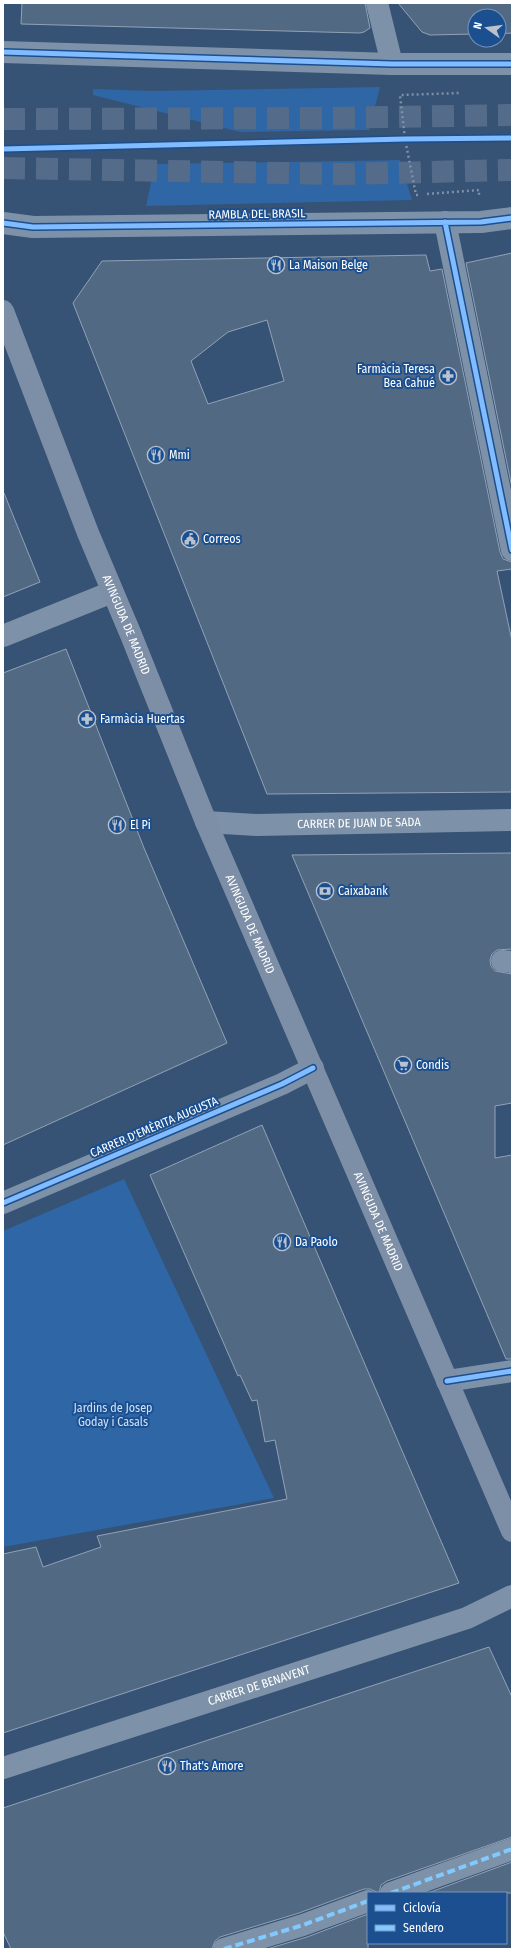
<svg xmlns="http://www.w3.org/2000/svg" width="515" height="1952" viewBox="0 0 515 1952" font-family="'Fira Sans Condensed',sans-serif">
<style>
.green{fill:#2f66a5}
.building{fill:#526984;stroke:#92a2b6;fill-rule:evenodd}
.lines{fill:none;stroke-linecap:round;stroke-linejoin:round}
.major-tunnel{stroke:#546c89;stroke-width:22;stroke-dasharray:22 11;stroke-linecap:butt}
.path{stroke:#7d92a8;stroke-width:2.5;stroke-dasharray:2 3;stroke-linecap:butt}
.minor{stroke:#7d92a8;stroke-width:22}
.major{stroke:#7d8ea7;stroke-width:22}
.quiet{stroke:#80caff;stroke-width:4;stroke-dasharray:8 4;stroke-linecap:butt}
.cycleway-casing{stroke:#1b4f8f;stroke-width:8}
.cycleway{stroke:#80bcff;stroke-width:5}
.labels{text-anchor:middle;stroke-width:4;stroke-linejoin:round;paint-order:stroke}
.street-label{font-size:12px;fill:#fff;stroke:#1b4f8f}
.poi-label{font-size:12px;fill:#fff;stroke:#1b4f8f;text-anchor:start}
.park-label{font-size:12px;fill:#cfe3fa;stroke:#1b4f8f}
</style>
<rect width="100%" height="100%" fill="#365274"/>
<!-- green -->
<path class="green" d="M 380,87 L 369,130 L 240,132 L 93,95 L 93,89 L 151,91 Z
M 400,160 L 412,200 L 146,206 L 155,164 Z
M 124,1179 L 274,1498 L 3,1547 L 3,1231 Z"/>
<!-- building -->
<path class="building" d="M 22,3 L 365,3 L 370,28 L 364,32 L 360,33 L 21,24 Z
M 398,3 L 512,3 L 512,33 L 499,34 L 499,16 L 475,16 L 475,34 L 430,35 L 422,32 Z
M 512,253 L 512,488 L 466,263 Z
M 426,255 L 430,271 L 442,269 L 500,552 L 503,559 L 512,562 L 512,569 L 497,571 L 512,641 L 512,792 L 267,794 L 73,303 L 102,261 ZM 267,320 L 284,381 L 208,404 L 191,361 L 228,332 Z
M 4,493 L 40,582 L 3,597 L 3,494 Z
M 66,649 L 144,848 L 227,1043 L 3,1145 L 3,673 Z
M 512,853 L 512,949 L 497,950 L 492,954 L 490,960 L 491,966 L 495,971 L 512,974 L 512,1103 L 495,1106 L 495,1158 L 512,1155 L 512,1359 L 506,1359 L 292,855 Z
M 262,1125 L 459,1583 L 3,1733 L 3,1554 L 36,1547 L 43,1567 L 101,1547 L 97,1536 L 287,1499 L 275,1440 L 265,1442 L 257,1400 L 252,1401 L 240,1375 L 238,1376 L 150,1175 Z
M 489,1647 L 512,1697 L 512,1837 L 387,1881 L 381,1885 L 379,1893 L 370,1889 L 364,1889 L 299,1913 L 220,1937 L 215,1941 L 212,1949 L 11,1949 L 3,1932 L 3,1808 Z
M 512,1862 L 512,1893 L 428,1893 Z
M 368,1914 L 368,1949 L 267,1949 L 307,1937 Z"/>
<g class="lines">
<!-- major-tunnel -->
<path class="major-tunnel" d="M 3,119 L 326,118 L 512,115
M 3,168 L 342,174 L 512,170"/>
<!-- path -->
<path class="path" d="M 427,194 L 479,190 L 479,195
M 418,195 L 416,195 L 405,139 L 400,95 L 460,93"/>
<!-- minor -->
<g class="minor">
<path d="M 377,3 L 392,64"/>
<path d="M 3,52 L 392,64 L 512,64"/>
<path d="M 445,222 L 512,550"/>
<path d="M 3,223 L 33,227 L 481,222 L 512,218"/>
<path d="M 3,636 L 112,592"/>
<path id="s1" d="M 206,822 L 257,825 L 512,820"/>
<path d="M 502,961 L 512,962"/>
<path d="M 3,1203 L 282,1084 L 313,1068"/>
<path d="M 447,1381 L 512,1371"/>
<path id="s2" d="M 3,1768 L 467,1618 L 512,1596"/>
<path d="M 391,1893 L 512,1849"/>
<path d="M 224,1949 L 303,1925 L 368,1901"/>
</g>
<!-- major -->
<path class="major" id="s3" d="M 3,311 L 88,533 L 131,635 L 206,822 L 512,1531"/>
<!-- quiet -->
<path class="quiet" d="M 391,1893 L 512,1849
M 224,1949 L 303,1925 L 368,1901"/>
<defs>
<path id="cycleway" d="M 3,52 L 392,64 L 512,64
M 3,149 L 405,139 L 512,138
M 445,222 L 512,550
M 3,223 L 33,227 L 481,222 L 512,218
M 3,1203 L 282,1084 L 313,1068
M 447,1381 L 512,1371"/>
</defs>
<!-- cycleway casing -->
<use href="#cycleway" class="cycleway-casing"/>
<!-- cycleway -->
<use href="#cycleway" class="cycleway"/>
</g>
<!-- icons -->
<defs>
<symbol id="restaurant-ring" viewBox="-11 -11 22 22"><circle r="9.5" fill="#1b4f8f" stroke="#b9c2ce" stroke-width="1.5"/><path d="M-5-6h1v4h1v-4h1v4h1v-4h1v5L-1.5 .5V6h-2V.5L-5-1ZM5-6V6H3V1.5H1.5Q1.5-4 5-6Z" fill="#b9c2ce"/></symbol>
<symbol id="pharmacy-ring" viewBox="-11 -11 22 22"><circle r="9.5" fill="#1b4f8f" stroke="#b9c2ce" stroke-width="1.5"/><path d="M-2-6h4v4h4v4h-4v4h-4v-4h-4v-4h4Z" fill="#b9c2ce"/></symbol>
<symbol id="civic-ring" viewBox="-11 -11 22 22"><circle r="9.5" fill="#1b4f8f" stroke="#b9c2ce" stroke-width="1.5"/><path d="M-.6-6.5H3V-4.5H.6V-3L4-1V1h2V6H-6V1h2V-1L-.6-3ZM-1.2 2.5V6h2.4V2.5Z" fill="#b9c2ce"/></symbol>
<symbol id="bank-ring" viewBox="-11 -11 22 22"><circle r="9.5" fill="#1b4f8f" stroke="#b9c2ce" stroke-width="1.5"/><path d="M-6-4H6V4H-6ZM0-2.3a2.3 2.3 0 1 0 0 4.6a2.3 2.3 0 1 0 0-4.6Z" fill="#b9c2ce"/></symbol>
<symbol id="supermarket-ring" viewBox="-11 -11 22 22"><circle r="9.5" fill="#1b4f8f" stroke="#b9c2ce" stroke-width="1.5"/><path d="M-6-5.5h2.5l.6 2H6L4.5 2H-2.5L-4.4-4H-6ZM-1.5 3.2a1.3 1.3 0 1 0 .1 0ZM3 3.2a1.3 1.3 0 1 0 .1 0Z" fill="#b9c2ce"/></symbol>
</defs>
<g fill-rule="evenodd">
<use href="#restaurant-ring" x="266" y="255" width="20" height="20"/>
<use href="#pharmacy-ring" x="438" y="366" width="20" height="20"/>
<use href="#restaurant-ring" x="146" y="445" width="20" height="20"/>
<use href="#civic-ring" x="180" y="529" width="20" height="20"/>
<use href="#pharmacy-ring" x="77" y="709" width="20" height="20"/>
<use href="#restaurant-ring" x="107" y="815" width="20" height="20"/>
<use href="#bank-ring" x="315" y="881" width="20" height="20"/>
<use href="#supermarket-ring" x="393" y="1055" width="20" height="20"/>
<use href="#restaurant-ring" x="272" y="1232" width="20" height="20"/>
<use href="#restaurant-ring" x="157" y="1756" width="20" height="20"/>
</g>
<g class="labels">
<!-- street labels -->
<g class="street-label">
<text transform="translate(257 214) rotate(-1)" y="4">RAMBLA DEL BRASIL</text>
<text dy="4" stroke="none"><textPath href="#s3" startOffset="337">AVINGUDA DE MADRID</textPath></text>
<text dy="4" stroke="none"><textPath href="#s1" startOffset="153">CARRER DE JUAN DE SADA</textPath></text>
<text dy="4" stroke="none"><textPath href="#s3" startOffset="661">AVINGUDA DE MADRID</textPath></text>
<text transform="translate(154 1127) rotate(-23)" y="4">CARRER D'EMÈRITA AUGUSTA</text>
<text dy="4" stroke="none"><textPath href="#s3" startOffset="985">AVINGUDA DE MADRID</textPath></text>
<text dy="4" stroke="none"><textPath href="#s2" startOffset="269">CARRER DE BENAVENT</textPath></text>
</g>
<!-- poi labels -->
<g class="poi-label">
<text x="289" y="269">La Maison Belge</text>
<text x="435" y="373" text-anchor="end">Farmàcia Teresa<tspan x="435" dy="14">Bea Cahué</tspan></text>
<text x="169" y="459">Mmi</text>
<text x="203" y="543">Correos</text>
<text x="100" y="723">Farmàcia Huertas</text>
<text x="130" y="829">El Pi</text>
<text x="338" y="895">Caixabank</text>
<text x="416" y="1069">Condis</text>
<text x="295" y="1246">Da Paolo</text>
<text x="180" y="1770">That's Amore</text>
</g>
<!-- park labels -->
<g class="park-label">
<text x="113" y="1412">Jardins de Josep<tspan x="113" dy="14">Goday i Casals</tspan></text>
</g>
</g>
<!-- border -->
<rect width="515" height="1952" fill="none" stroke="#ffffff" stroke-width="8"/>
<!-- legend -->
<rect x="367" y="1892" width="140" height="52" fill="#1b4f8f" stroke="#7695bc"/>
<rect x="375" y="1905" width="20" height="6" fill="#80bcff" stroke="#7695bc"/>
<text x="403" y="1912" font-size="12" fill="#ffffff">Ciclovía</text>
<rect x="375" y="1925" width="20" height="6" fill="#80caff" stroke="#7695bc"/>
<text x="403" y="1932" font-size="12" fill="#ffffff">Sendero</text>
<!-- north arrow -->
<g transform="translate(487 28) rotate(284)"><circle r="19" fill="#1b4f8f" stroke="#7695bc"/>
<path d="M0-3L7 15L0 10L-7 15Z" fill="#b9c2ce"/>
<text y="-6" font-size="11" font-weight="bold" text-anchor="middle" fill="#ffffff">N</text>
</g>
</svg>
